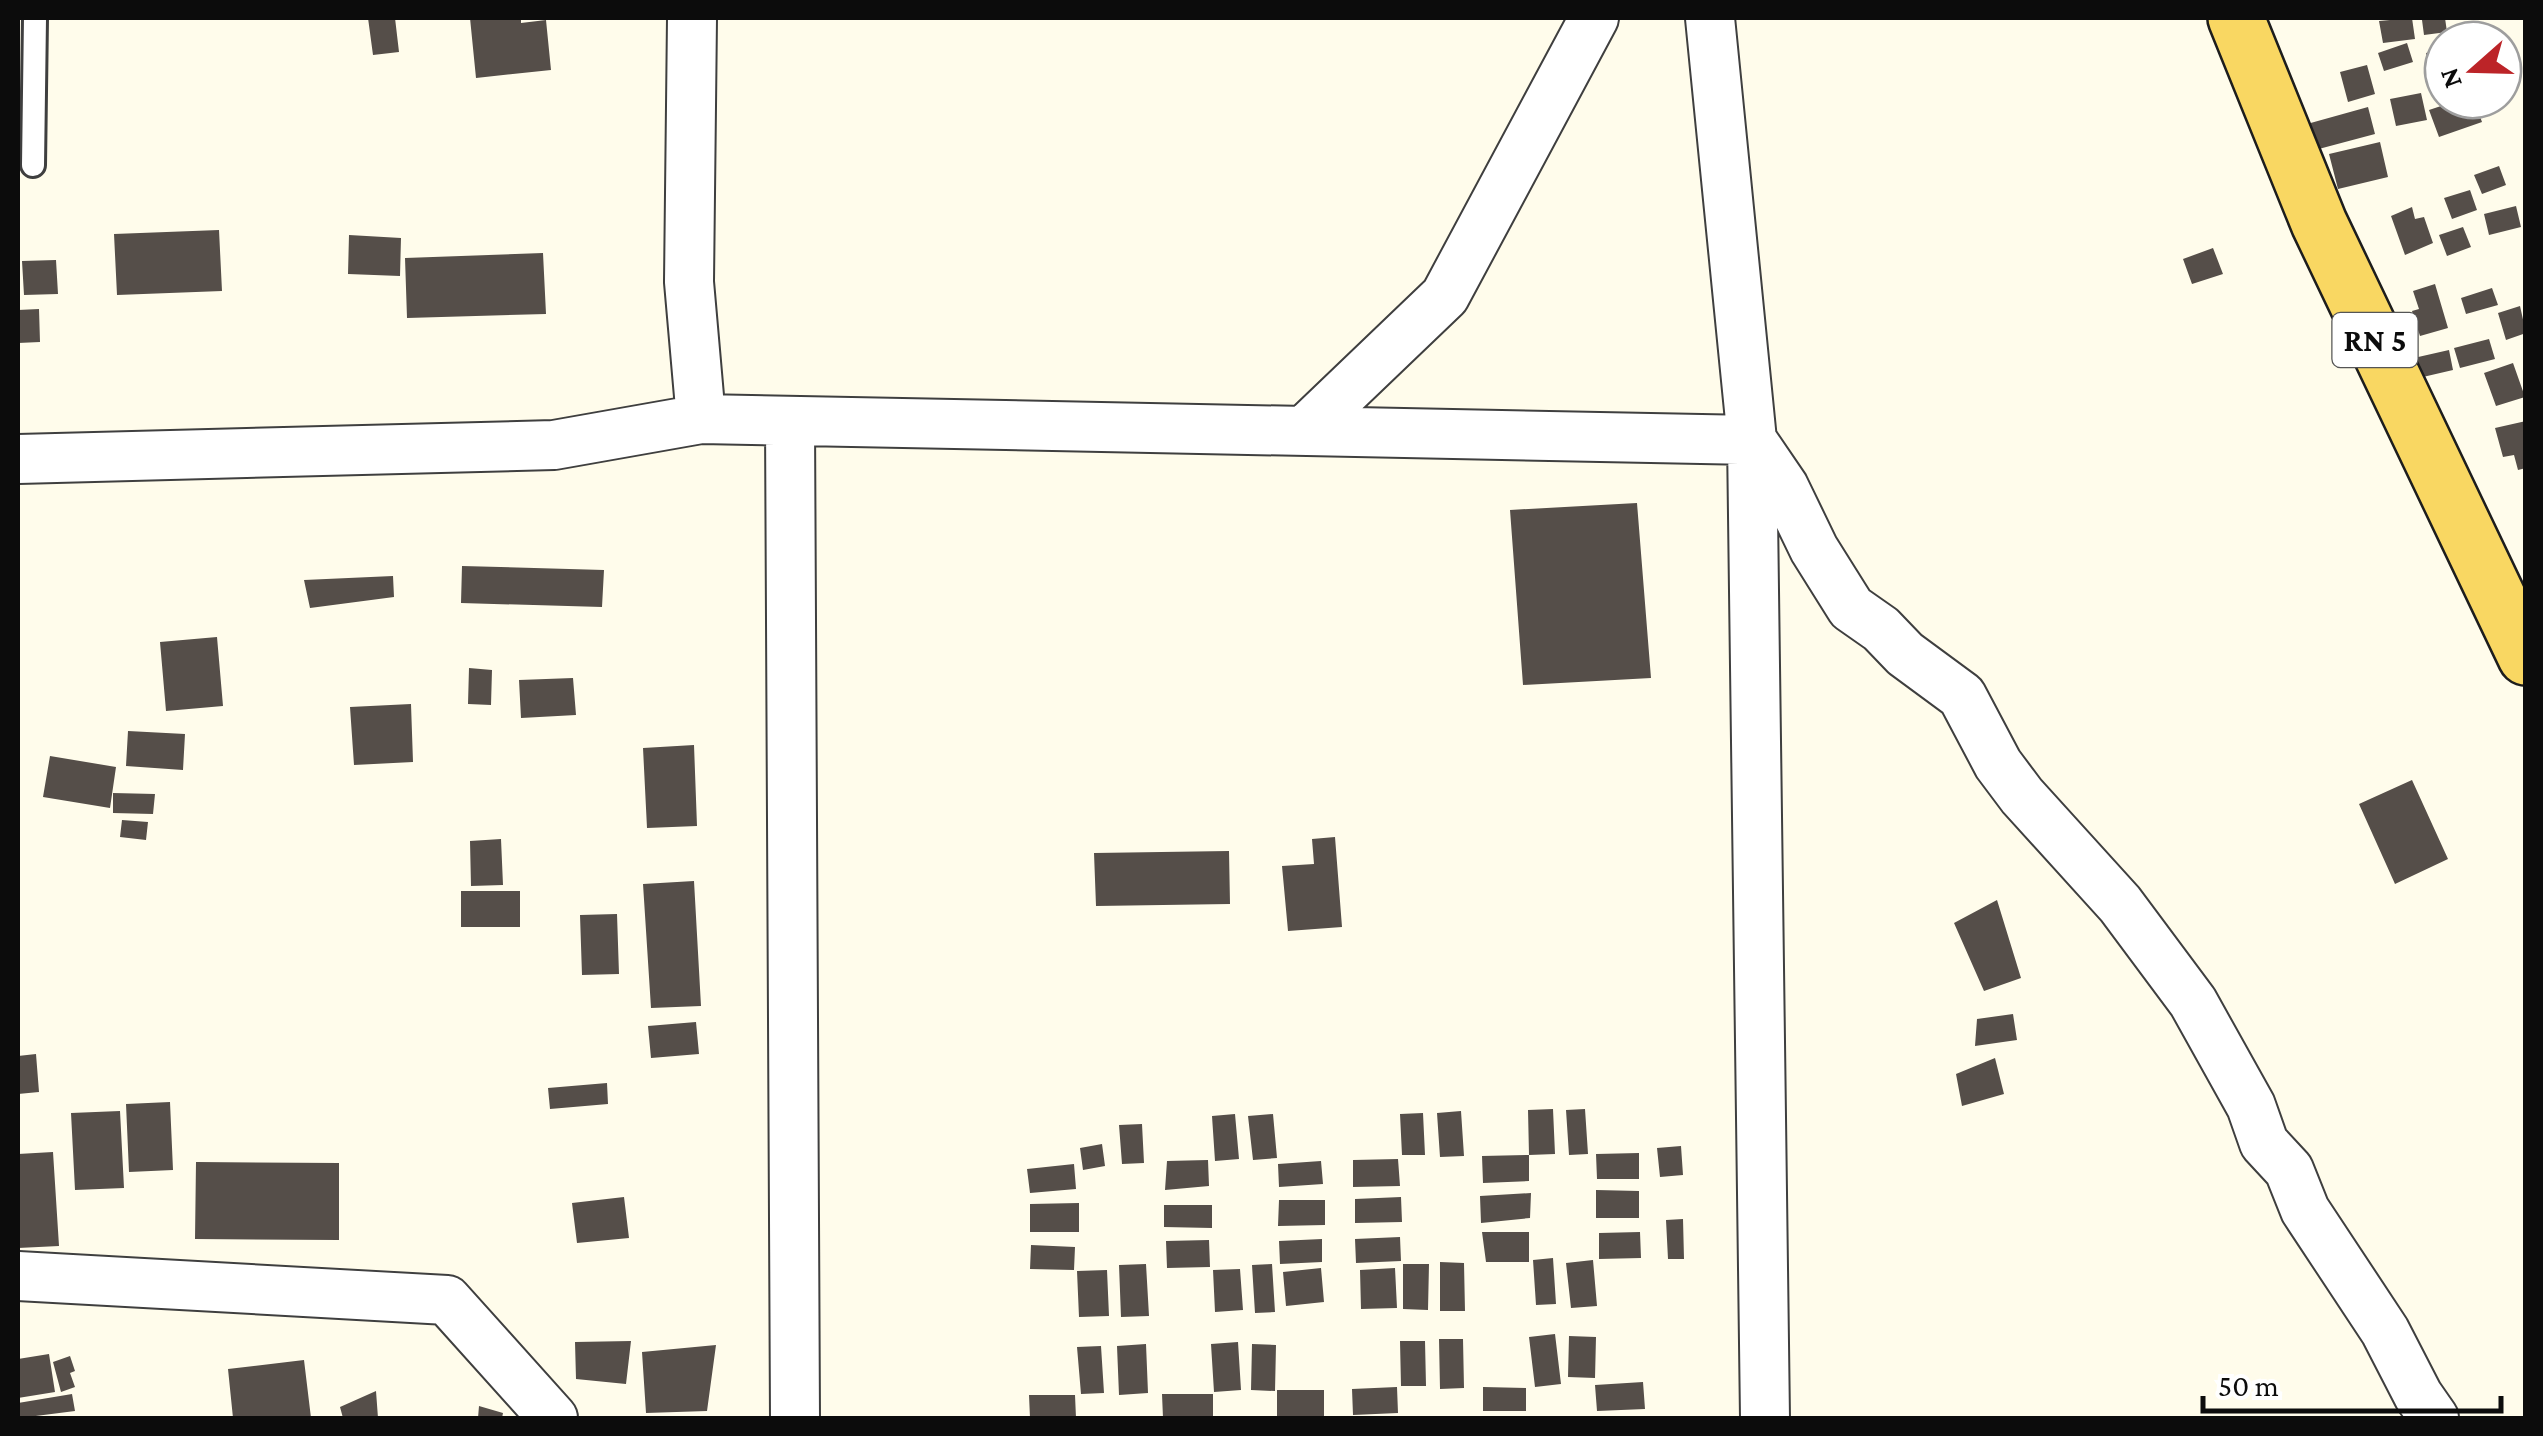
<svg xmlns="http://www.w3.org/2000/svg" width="2543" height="1436" viewBox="0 0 2543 1436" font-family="'Crimson Pro',serif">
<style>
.building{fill:#554e49}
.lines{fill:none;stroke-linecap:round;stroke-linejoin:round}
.service-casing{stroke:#3f3f3f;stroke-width:28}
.minor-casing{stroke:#3f3f3f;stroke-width:52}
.primary-casing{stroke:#1d1d1d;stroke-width:60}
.service{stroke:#fff;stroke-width:22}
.minor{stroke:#fff;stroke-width:48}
.primary{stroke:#f9d762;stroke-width:55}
.labels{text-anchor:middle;stroke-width:10;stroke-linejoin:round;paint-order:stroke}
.shield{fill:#fff;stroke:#555;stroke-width:2.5}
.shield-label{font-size:32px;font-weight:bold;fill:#0c0c0c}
</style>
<rect width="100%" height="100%" fill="#fffceb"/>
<!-- building -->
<path class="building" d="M 368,18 L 395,18 L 399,52 L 373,55 Z
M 470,18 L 521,18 L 521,23 L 546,20 L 551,70 L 476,78 Z
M 2412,18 L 2415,39 L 2383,43 L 2379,21 Z
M 2445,18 L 2447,32 L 2424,35 L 2422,20 Z
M 2407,43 L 2413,62 L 2384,71 L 2378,53 Z
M 2443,49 L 2443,71 L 2430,74 L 2426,53 Z
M 2367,65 L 2375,94 L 2348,102 L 2340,72 Z
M 2421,93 L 2427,120 L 2396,126 L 2390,99 Z
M 2459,100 L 2474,100 L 2482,122 L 2439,137 L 2429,110 Z
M 2368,107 L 2375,134 L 2315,150 L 2307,124 Z
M 2380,142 L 2388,177 L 2338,189 L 2329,154 Z
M 2499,166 L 2506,185 L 2482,194 L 2474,175 Z
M 2470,190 L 2477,210 L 2452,219 L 2444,198 Z
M 2516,206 L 2521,227 L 2489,235 L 2484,214 Z
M 2412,207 L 2415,219 L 2424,217 L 2433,243 L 2405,255 L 2391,216 Z
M 2463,227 L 2471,247 L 2447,256 L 2439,235 Z
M 219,230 L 222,291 L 117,295 L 114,234 Z
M 349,235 L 401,238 L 400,276 L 348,274 Z
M 2213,248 L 2223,274 L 2192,284 L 2183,259 Z
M 543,253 L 546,314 L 407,318 L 405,258 Z
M 56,260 L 58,294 L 24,295 L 22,261 Z
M 2435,284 L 2448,328 L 2420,336 L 2412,311 L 2419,309 L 2413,291 Z
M 2492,288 L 2498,305 L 2466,314 L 2461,298 Z
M 2520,306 L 2526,333 L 2506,340 L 2498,313 Z
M 39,309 L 40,342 L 18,343 L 18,310 Z
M 2489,339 L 2495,359 L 2460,368 L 2454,348 Z
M 2449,350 L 2453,370 L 2410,380 L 2405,360 Z
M 2513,363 L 2525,397 L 2496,406 L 2484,373 Z
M 2526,421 L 2526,468 L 2518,470 L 2514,455 L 2503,457 L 2495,428 Z
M 1637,503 L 1651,678 L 1523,685 L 1510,510 Z
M 462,566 L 604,570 L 602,607 L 461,603 Z
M 393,576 L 394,597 L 310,608 L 304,580 Z
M 217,637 L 223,706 L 166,711 L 160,642 Z
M 469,668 L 492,670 L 491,705 L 468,704 Z
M 573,678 L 576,715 L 521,718 L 519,680 Z
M 411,704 L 413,762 L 354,765 L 350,707 Z
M 128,731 L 185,734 L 183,770 L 126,766 Z
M 694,745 L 697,826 L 647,828 L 643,748 Z
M 50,756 L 116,767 L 110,808 L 43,797 Z
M 2412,780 L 2448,859 L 2395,884 L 2359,804 Z
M 113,793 L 155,794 L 153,814 L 113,813 Z
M 122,820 L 148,822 L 146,840 L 120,837 Z
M 1335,837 L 1342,927 L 1288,931 L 1282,866 L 1314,864 L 1312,839 Z
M 501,839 L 503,885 L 471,886 L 470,841 Z
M 1229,851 L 1230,904 L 1096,906 L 1094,853 Z
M 694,881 L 701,1006 L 651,1008 L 643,884 Z
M 461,891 L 520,891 L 520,927 L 461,927 Z
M 1997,900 L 2021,978 L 1984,991 L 1954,923 Z
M 617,914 L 619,974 L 582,975 L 580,915 Z
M 2013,1014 L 2017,1040 L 1975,1046 L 1977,1019 Z
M 696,1022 L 699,1054 L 651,1058 L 648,1026 Z
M 36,1054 L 39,1092 L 18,1094 L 18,1056 Z
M 1995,1058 L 2004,1094 L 1962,1106 L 1956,1074 Z
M 607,1083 L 608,1104 L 550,1109 L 548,1088 Z
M 170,1102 L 173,1170 L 129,1172 L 126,1104 Z
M 1553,1109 L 1555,1154 L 1529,1155 L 1529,1181 L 1483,1183 L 1482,1156 L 1529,1155 L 1528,1110 Z
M 1585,1109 L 1588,1154 L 1569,1155 L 1566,1110 Z
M 120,1111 L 124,1188 L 75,1190 L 71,1113 Z
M 1461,1111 L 1464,1156 L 1440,1157 L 1437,1113 Z
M 1423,1113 L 1425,1155 L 1402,1155 L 1400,1114 Z
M 1235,1114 L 1239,1159 L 1215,1161 L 1212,1116 Z
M 1273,1114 L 1277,1158 L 1253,1160 L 1248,1116 Z
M 1142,1124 L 1144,1163 L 1122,1164 L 1119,1125 Z
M 1102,1144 L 1105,1166 L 1083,1170 L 1080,1148 Z
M 1681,1146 L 1683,1175 L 1660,1177 L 1657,1148 Z
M 53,1152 L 59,1246 L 18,1248 L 18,1154 Z
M 1639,1153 L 1639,1179 L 1597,1179 L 1596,1154 Z
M 1398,1159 L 1400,1186 L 1353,1187 L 1353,1160 Z
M 1208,1160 L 1209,1186 L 1165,1190 L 1167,1161 Z
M 1321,1161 L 1323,1184 L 1279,1187 L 1278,1164 Z
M 196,1162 L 339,1163 L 339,1240 L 195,1239 Z
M 1074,1164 L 1076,1189 L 1030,1193 L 1027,1169 Z
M 1596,1190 L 1639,1191 L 1639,1218 L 1596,1218 Z
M 1531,1193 L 1530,1218 L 1481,1223 L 1480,1196 Z
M 624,1197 L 629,1238 L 577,1243 L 572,1203 Z
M 1401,1197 L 1402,1222 L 1355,1223 L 1355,1199 Z
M 1279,1200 L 1325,1200 L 1325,1225 L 1278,1226 Z
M 1079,1203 L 1079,1232 L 1030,1232 L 1030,1204 Z
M 1164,1205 L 1212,1205 L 1212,1228 L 1164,1227 Z
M 1683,1219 L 1684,1259 L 1668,1259 L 1666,1220 Z
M 1482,1232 L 1529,1232 L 1529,1262 L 1486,1262 Z
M 1640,1232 L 1641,1258 L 1599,1259 L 1599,1233 Z
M 1400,1237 L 1401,1261 L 1356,1263 L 1355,1239 Z
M 1322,1239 L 1322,1262 L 1280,1264 L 1279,1241 Z
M 1209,1240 L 1210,1267 L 1167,1268 L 1166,1241 Z
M 1031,1245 L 1075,1247 L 1074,1270 L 1030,1269 Z
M 1553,1258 L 1556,1304 L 1536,1305 L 1533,1260 Z
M 1593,1260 L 1597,1306 L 1571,1308 L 1566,1263 Z
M 1440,1262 L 1464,1263 L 1465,1311 L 1440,1311 Z
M 1146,1264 L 1149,1316 L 1121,1317 L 1119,1265 Z
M 1272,1264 L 1275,1312 L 1255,1313 L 1252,1265 Z
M 1403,1264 L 1429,1264 L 1428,1310 L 1403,1309 Z
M 1321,1268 L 1324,1302 L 1286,1306 L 1283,1272 Z
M 1395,1268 L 1397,1308 L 1361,1309 L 1360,1270 Z
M 1240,1269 L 1243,1310 L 1215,1312 L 1213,1270 Z
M 1107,1270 L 1109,1316 L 1079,1317 L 1077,1271 Z
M 1555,1334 L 1561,1384 L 1535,1387 L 1529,1337 Z
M 1569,1336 L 1596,1337 L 1595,1378 L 1568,1377 Z
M 1439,1339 L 1463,1339 L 1464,1388 L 1440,1389 Z
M 631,1341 L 626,1384 L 576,1379 L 575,1342 Z
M 1400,1341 L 1425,1341 L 1426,1386 L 1401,1386 Z
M 1238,1342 L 1241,1390 L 1214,1392 L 1211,1344 Z
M 1146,1344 L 1148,1393 L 1119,1395 L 1117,1346 Z
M 1252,1344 L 1276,1345 L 1275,1391 L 1251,1390 Z
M 716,1345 L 707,1411 L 646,1413 L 642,1352 Z
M 1101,1346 L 1104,1393 L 1081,1394 L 1077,1347 Z
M 49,1354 L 55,1392 L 18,1398 L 18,1359 Z
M 70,1356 L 75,1371 L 70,1373 L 75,1387 L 61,1392 L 53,1362 Z
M 304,1360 L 311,1418 L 233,1418 L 228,1369 Z
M 1643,1382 L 1645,1409 L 1597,1411 L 1595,1385 Z
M 1397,1387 L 1398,1413 L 1353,1415 L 1352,1389 Z
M 1483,1387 L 1526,1388 L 1526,1411 L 1483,1411 Z
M 1277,1390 L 1324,1390 L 1324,1416 L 1277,1417 Z
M 376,1391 L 378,1418 L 343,1418 L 340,1407 Z
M 72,1394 L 75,1411 L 20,1418 L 18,1403 Z
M 1162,1394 L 1213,1394 L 1213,1418 L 1163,1418 Z
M 1029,1395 L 1075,1395 L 1076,1418 L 1030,1418 Z
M 479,1406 L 503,1413 L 502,1418 L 478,1418 Z"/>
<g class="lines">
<defs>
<path id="service" d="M 33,165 L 35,18"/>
<path id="minor" d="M 692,18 L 689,282 L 701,419
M 790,421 L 795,1418
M 1304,431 L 1445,296 L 1594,18
M 1752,440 L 1784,487 L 1814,549 L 1851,608 L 1881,629 L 1905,654 L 1962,696 L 1998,764 L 2022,796 L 2120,904 L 2193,1002 L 2251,1106 L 2264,1143 L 2289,1170 L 2305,1210 L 2385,1331 L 2418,1395 L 2434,1418
M 1752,440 L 1765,1418
M 18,459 L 554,445 L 701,419 L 1752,440 L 1710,18
M 18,1276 L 447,1300 L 553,1418"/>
<path id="primary" d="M 2236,18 L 2319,223 L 2526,657"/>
</defs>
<!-- service casing -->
<use href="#service" class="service-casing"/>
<!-- minor casing -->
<use href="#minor" class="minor-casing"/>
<!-- primary casing -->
<use href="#primary" class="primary-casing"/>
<!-- service -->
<use href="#service" class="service"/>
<!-- minor -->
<use href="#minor" class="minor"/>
<!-- primary -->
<use href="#primary" class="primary"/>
</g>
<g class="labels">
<!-- shield labels -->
<rect class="shield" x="2332.5" y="313" width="85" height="54" rx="8"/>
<g class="shield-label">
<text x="2375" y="351">RN 5</text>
</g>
</g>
<!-- border -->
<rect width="2543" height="1436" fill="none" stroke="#0c0c0c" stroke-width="40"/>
<!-- north arrow -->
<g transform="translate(2473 70) rotate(250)"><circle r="48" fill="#ffffff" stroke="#9e9e9e" stroke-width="2.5"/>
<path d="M0-8L18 38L0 25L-18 38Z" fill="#bc2428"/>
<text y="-15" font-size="28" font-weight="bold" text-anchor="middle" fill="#0c0c0c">N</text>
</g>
<!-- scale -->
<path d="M2203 1396v15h298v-15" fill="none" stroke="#0c0c0c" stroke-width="5"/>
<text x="2218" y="1396" font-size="30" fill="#0c0c0c" stroke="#ffffff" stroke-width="8" paint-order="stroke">50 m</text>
</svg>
